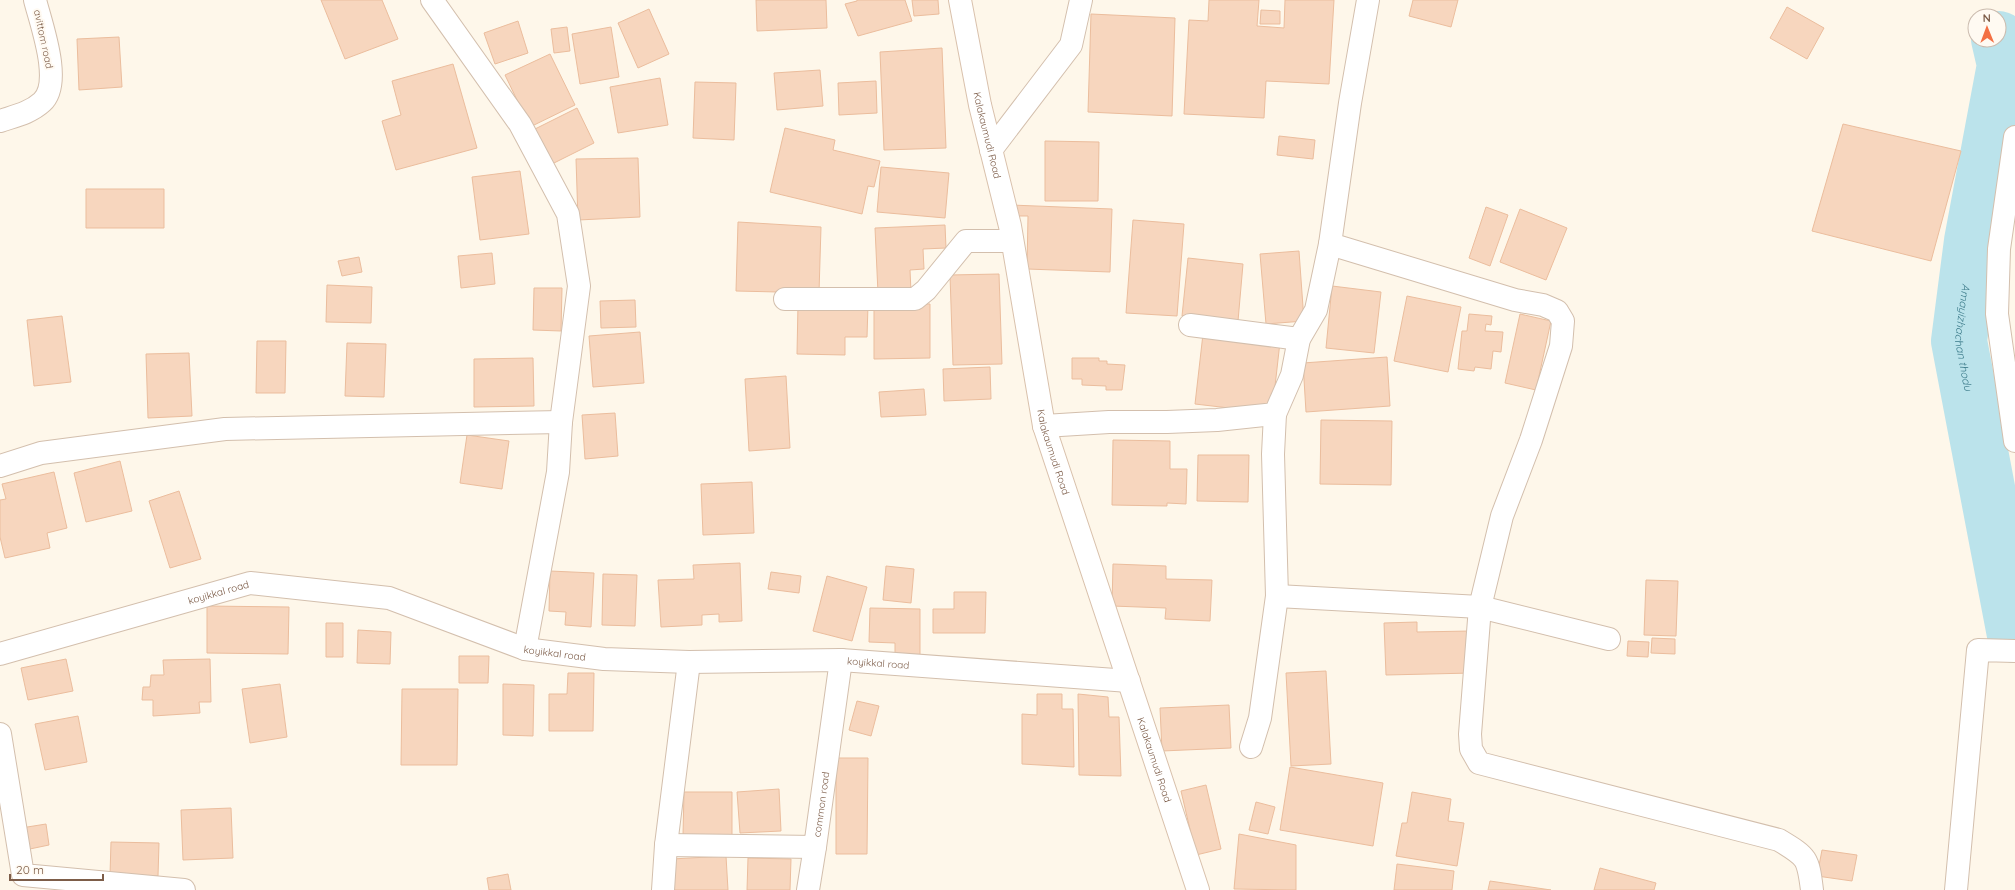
<svg xmlns="http://www.w3.org/2000/svg" width="2015" height="890" viewBox="0 0 2015 890" font-family="Quicksand,sans-serif">
<style>
.lines{fill:none;stroke-linecap:round;stroke-linejoin:round}
.river{stroke:#bbe3eb;stroke-width:56}
.building{fill:#f7d6be;stroke:#ebbd9d}
.street-casing{stroke:#d3bfad;stroke-width:24}
.secondary-casing{stroke:#d9c1ac;stroke-width:24}
.street{stroke:#fff;stroke-width:22}
.secondary{stroke:#fff;stroke-width:22}
.labels{text-anchor:middle;stroke-width:4;stroke-linejoin:round;paint-order:stroke}
.street-label{font-size:10px;fill:#7d5d49;stroke:#fffaf2}
.water-label{font-size:11px;font-style:italic;fill:#3d7c8b;stroke:#fffaf2}
</style>
<rect width="100%" height="100%" fill="#fef7ea"/>
<g class="lines">
<!-- river -->
<path class="river" id="s1" d="M 1999,39 L 2005,65 L 1972,241 L 1959,341 L 2015,635"/>
</g>
<!-- building -->
<path class="building" d="M 321,0 L 382,0 L 398,39 L 345,59 Z
M 756,0 L 826,0 L 827,28 L 757,31 Z
M 857,0 L 905,0 L 912,21 L 858,36 L 845,4 L 857,1 Z
M 912,0 L 938,0 L 939,14 L 914,16 Z
M 1209,0 L 1259,0 L 1257,26 L 1284,28 L 1285,0 L 1334,0 L 1329,84 L 1266,81 L 1264,118 L 1184,114 L 1189,20 L 1208,21 Z
M 1413,0 L 1458,0 L 1451,27 L 1409,16 Z
M 1787,7 L 1824,28 L 1807,59 L 1770,38 Z
M 649,9 L 669,54 L 638,68 L 618,23 Z
M 1261,10 L 1280,11 L 1280,24 L 1260,24 Z
M 1091,14 L 1175,18 L 1172,116 L 1088,112 Z
M 518,21 L 528,53 L 495,64 L 484,33 Z
M 567,27 L 570,51 L 554,53 L 551,29 Z
M 611,27 L 619,77 L 580,84 L 572,34 Z
M 119,37 L 122,87 L 79,90 L 77,39 Z
M 942,48 L 946,148 L 884,150 L 880,52 Z
M 550,54 L 575,105 L 530,127 L 505,75 Z
M 453,64 L 477,148 L 396,170 L 382,121 L 401,115 L 392,81 Z
M 820,70 L 823,106 L 777,110 L 774,73 Z
M 660,78 L 668,125 L 618,133 L 610,87 Z
M 876,81 L 877,113 L 839,115 L 838,83 Z
M 695,82 L 736,83 L 734,140 L 693,138 Z
M 577,108 L 594,143 L 552,164 L 535,129 Z
M 1843,124 L 1961,151 L 1931,261 L 1812,231 Z
M 785,128 L 835,140 L 833,150 L 880,161 L 874,187 L 868,186 L 862,214 L 770,192 Z
M 1279,136 L 1315,140 L 1313,159 L 1277,155 Z
M 1045,141 L 1099,142 L 1098,201 L 1045,201 Z
M 638,158 L 640,217 L 578,220 L 576,159 Z
M 881,167 L 949,173 L 945,218 L 877,212 Z
M 520,171 L 529,234 L 480,240 L 472,177 Z
M 86,189 L 164,189 L 164,228 L 86,228 Z
M 1011,205 L 1112,209 L 1110,272 L 1027,269 L 1028,216 L 1010,216 Z
M 1486,207 L 1508,215 L 1490,266 L 1469,258 Z
M 1520,209 L 1567,228 L 1546,280 L 1500,262 Z
M 1133,220 L 1184,224 L 1177,316 L 1126,313 Z
M 738,222 L 821,227 L 819,293 L 736,291 Z
M 945,225 L 946,248 L 923,249 L 924,269 L 910,270 L 911,292 L 878,293 L 875,228 Z
M 1299,251 L 1304,321 L 1266,324 L 1260,254 Z
M 492,253 L 495,284 L 461,288 L 458,256 Z
M 359,257 L 362,272 L 342,276 L 338,261 Z
M 1188,258 L 1243,264 L 1238,321 L 1182,316 Z
M 999,274 L 1002,364 L 953,365 L 950,275 Z
M 327,285 L 372,287 L 371,323 L 326,322 Z
M 1332,286 L 1381,292 L 1374,353 L 1326,348 Z
M 534,288 L 562,288 L 561,331 L 533,330 Z
M 1407,296 L 1461,307 L 1448,372 L 1394,361 Z
M 635,300 L 636,327 L 601,328 L 600,301 Z
M 798,304 L 868,305 L 867,337 L 845,337 L 845,355 L 797,354 Z
M 874,304 L 930,304 L 930,358 L 874,359 Z
M 1469,314 L 1492,316 L 1491,325 L 1486,324 L 1485,331 L 1503,332 L 1501,352 L 1493,351 L 1491,369 L 1475,367 L 1474,371 L 1458,369 L 1462,331 L 1467,331 Z
M 1520,314 L 1551,321 L 1536,390 L 1505,383 Z
M 62,316 L 71,382 L 34,386 L 27,320 Z
M 640,332 L 644,383 L 593,387 L 589,336 Z
M 1203,334 L 1280,342 L 1272,413 L 1195,404 Z
M 257,341 L 286,341 L 285,393 L 256,393 Z
M 347,343 L 386,344 L 384,397 L 345,396 Z
M 189,353 L 192,416 L 148,418 L 146,354 Z
M 1387,357 L 1390,406 L 1306,412 L 1303,363 Z
M 533,358 L 534,406 L 474,407 L 474,359 Z
M 1072,358 L 1099,358 L 1099,361 L 1107,361 L 1107,364 L 1125,365 L 1122,390 L 1106,390 L 1106,386 L 1082,385 L 1082,379 L 1072,379 Z
M 990,367 L 991,399 L 944,401 L 943,369 Z
M 786,376 L 790,448 L 749,451 L 745,379 Z
M 924,389 L 926,415 L 881,417 L 879,392 Z
M 615,413 L 618,456 L 585,459 L 582,415 Z
M 1321,420 L 1392,421 L 1391,485 L 1320,484 Z
M 467,435 L 509,441 L 502,489 L 460,483 Z
M 1113,440 L 1170,441 L 1170,469 L 1187,469 L 1186,504 L 1167,503 L 1167,506 L 1112,505 Z
M 1198,455 L 1249,455 L 1248,502 L 1197,501 Z
M 120,461 L 132,511 L 86,522 L 74,473 Z
M 54,472 L 67,528 L 47,533 L 50,548 L 5,558 L 0,537 L 0,500 L 6,499 L 2,484 Z
M 752,482 L 754,533 L 703,535 L 701,484 Z
M 179,491 L 201,559 L 170,568 L 149,501 Z
M 740,563 L 742,621 L 719,622 L 719,614 L 702,615 L 702,625 L 661,627 L 658,580 L 694,579 L 693,565 Z
M 1113,564 L 1166,566 L 1166,579 L 1212,580 L 1210,621 L 1165,619 L 1166,608 L 1112,606 Z
M 886,566 L 914,569 L 911,603 L 883,600 Z
M 550,571 L 594,573 L 591,627 L 565,625 L 566,612 L 549,611 Z
M 771,572 L 801,576 L 799,593 L 768,589 Z
M 603,574 L 637,575 L 635,626 L 602,625 Z
M 827,576 L 867,587 L 852,641 L 813,631 Z
M 1646,580 L 1678,581 L 1676,636 L 1644,635 Z
M 954,592 L 986,592 L 985,633 L 933,633 L 933,609 L 954,609 Z
M 207,606 L 289,607 L 288,654 L 207,653 Z
M 870,608 L 920,609 L 920,660 L 895,659 L 895,643 L 869,642 Z
M 1417,622 L 1417,632 L 1470,631 L 1472,673 L 1386,675 L 1384,623 Z
M 326,623 L 343,623 L 343,657 L 326,657 Z
M 358,630 L 391,632 L 390,664 L 357,663 Z
M 1652,638 L 1675,639 L 1675,654 L 1651,653 Z
M 1628,641 L 1649,642 L 1648,657 L 1627,656 Z
M 459,656 L 489,656 L 488,683 L 459,683 Z
M 66,659 L 73,691 L 28,700 L 21,668 Z
M 210,659 L 211,702 L 199,702 L 200,713 L 153,716 L 153,700 L 142,700 L 143,687 L 150,687 L 151,675 L 164,675 L 163,660 Z
M 1326,671 L 1331,764 L 1291,766 L 1286,673 Z
M 568,673 L 594,673 L 593,731 L 549,731 L 549,694 L 567,694 Z
M 280,684 L 287,737 L 250,743 L 242,689 Z
M 503,684 L 534,685 L 533,736 L 503,735 Z
M 402,689 L 458,689 L 457,765 L 401,765 Z
M 1037,694 L 1062,694 L 1062,709 L 1073,709 L 1074,767 L 1022,764 L 1022,714 L 1037,715 Z
M 1078,694 L 1108,697 L 1109,717 L 1119,717 L 1121,776 L 1079,775 Z
M 857,701 L 879,706 L 871,736 L 849,730 Z
M 1229,705 L 1231,748 L 1162,751 L 1160,708 Z
M 78,716 L 87,762 L 45,770 L 35,724 Z
M 836,758 L 868,758 L 867,854 L 836,854 Z
M 1290,767 L 1383,783 L 1373,846 L 1280,830 Z
M 1206,785 L 1221,849 L 1196,855 L 1181,791 Z
M 779,789 L 781,831 L 740,833 L 737,792 Z
M 684,792 L 732,792 L 732,836 L 683,835 Z
M 1412,792 L 1451,799 L 1448,821 L 1464,823 L 1457,866 L 1396,856 L 1402,823 L 1407,823 Z
M 1256,802 L 1275,807 L 1268,834 L 1249,830 Z
M 231,808 L 233,858 L 183,860 L 181,810 Z
M 46,824 L 49,845 L 25,850 L 21,828 Z
M 1239,834 L 1296,845 L 1296,890 L 1234,889 Z
M 111,842 L 159,843 L 158,876 L 110,875 Z
M 1822,850 L 1857,855 L 1852,881 L 1817,876 Z
M 726,856 L 728,890 L 673,890 L 672,859 Z
M 748,858 L 791,859 L 790,890 L 747,890 Z
M 1397,864 L 1454,871 L 1452,890 L 1394,890 Z
M 1600,868 L 1656,883 L 1654,890 L 1594,890 Z
M 508,874 L 511,890 L 489,890 L 487,878 Z
M 1490,881 L 1551,890 L 1488,890 Z"/>
<g class="lines">
<defs>
<g id="street">
<path d="M 432,0 L 520,124 L 568,214 L 579,286 L 561,422 L 558,472 L 525,649"/>
<path d="M 0,121 C 15,116 30,113 42,102 C 63,83 41,24 35,0"/>
<path d="M 2015,137 L 1999,249 L 1997,314 L 2015,441"/>
<path d="M 991,150 L 1071,45 L 1081,0"/>
<path d="M 1330,244 L 1515,300 L 1543,305 L 1557,311 L 1563,321 L 1561,346 L 1531,440 L 1502,516 L 1480,607 L 1470,734 L 1471,749 L 1479,763 L 1779,840 C 1807,857 1808,857 1812,890"/>
<path d="M 785,299 L 915,299 L 926,290 L 966,241 L 1012,241"/>
<path d="M 1190,325 L 1299,339"/>
<path d="M 1044,426 L 1109,422 L 1167,422 L 1217,420 L 1275,414 L 1292,375 L 1299,339 L 1316,310 L 1330,244 L 1350,103 L 1368,0"/>
<path d="M 0,466 L 41,453 L 225,429 L 561,422"/>
<path d="M 1277,596 L 1480,607 L 1609,639"/>
<path id="s2" d="M 0,654 L 250,583 L 389,598 L 525,649 L 604,659 L 689,662 L 841,660 L 1129,681"/>
<path d="M 0,734 L 23,875 L 184,890"/>
<path d="M 1251,747 L 1260,718 L 1277,596 L 1273,454 L 1275,414"/>
<path id="s3" d="M 666,845 L 815,847 L 841,660"/>
<path d="M 663,890 L 666,845 L 689,662"/>
<path d="M 808,890 L 815,847"/>
<path d="M 1956,890 L 1978,650 L 2015,651"/>
</g>
<g id="secondary">
<path id="s4" d="M 960,0 L 980,105 L 1010,226 L 1044,426 L 1198,890"/>
</g>
</defs>
<!-- street casing -->
<use href="#street" class="street-casing"/>
<!-- secondary casing -->
<use href="#secondary" class="secondary-casing"/>
<!-- street -->
<use href="#street" class="street"/>
<!-- secondary -->
<use href="#secondary" class="secondary"/>
</g>
<g class="labels">
<!-- street labels -->
<g class="street-label">
<text transform="translate(44 39) rotate(78)" y="4">avittom road</text>
<text dy="4" stroke="none"><textPath href="#s4" startOffset="138">Kalakaumudi Road</textPath></text>
<text dy="4" stroke="none"><textPath href="#s4" startOffset="462">Kalakaumudi Road</textPath></text>
<text dy="4" stroke="none"><textPath href="#s2" startOffset="227">koyikkal road</textPath></text>
<text dy="4" stroke="none"><textPath href="#s2" startOffset="575">koyikkal road</textPath></text>
<text dy="4" stroke="none"><textPath href="#s2" startOffset="899">koyikkal road</textPath></text>
<text dy="4" stroke="none"><textPath href="#s4" startOffset="786">Kalakaumudi Road</textPath></text>
<text dy="4" stroke="none"><textPath href="#s3" startOffset="192">common road</textPath></text>
</g>
<!-- water labels -->
<g class="water-label">
<text dy="4" stroke="none"><textPath href="#s1" startOffset="303">Amayizhachan thodu</textPath></text>
</g>
</g>
<!-- north arrow -->
<g transform="translate(1987 28) rotate(359)"><circle r="19" fill="#fffaf2" stroke="#cbbbae"/>
<path d="M0-3L7 15L0 10L-7 15Z" fill="#f37044"/>
<text y="-6" font-size="11" font-weight="bold" text-anchor="middle" fill="#7d5d49">N</text>
</g>
<!-- scale -->
<path d="M10 874v6h93v-6" fill="none" stroke="#7d5d49" stroke-width="2"/>
<text x="16" y="874" font-size="12" fill="#7d5d49" stroke="#fffaf2" stroke-width="3" paint-order="stroke">20 m</text>
</svg>
